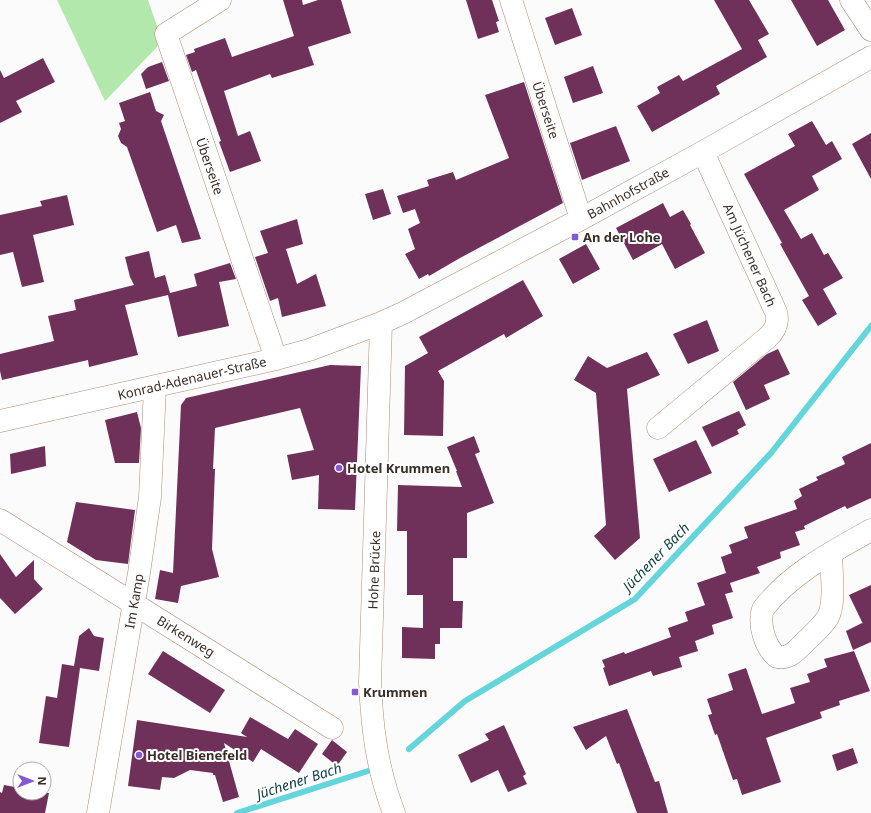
<svg xmlns="http://www.w3.org/2000/svg" width="871" height="813" viewBox="0 0 871 813" font-family="'Noto Sans',sans-serif">
<style>
.green{fill:#b2e8ac}
.lines{fill:none;stroke-linecap:round;stroke-linejoin:round}
.stream{stroke:#64d5da;stroke-width:6}
.building{fill:#6f3159}
.minor-casing{stroke:#aa8c78;stroke-width:23}
.minor{stroke:#fff;stroke-width:22}
.poi-dot{fill:#825ad4;stroke:#fff;stroke-width:1.5}
.labels{text-anchor:middle;stroke-width:4;stroke-linejoin:round;paint-order:stroke}
.street-label{font-size:13px;fill:#3a2e26;stroke:#fff}
.poi-label{font-size:13px;font-weight:bold;fill:#3a2e26;stroke:#fff;text-anchor:start}
.water-label{font-size:14px;font-style:italic;fill:#0f4345;stroke:#fff}
</style>
<rect width="100%" height="100%" fill="#fbfbfb"/>
<!-- green -->
<path class="green" d="M 57,0 L 148,0 L 160,35 L 157,47 L 105,101 Z"/>
<g class="lines">
<!-- stream -->
<path class="stream" d="M 409,749 L 465,701 L 635,599 L 771,453 L 871,326
M 237,813 L 368,771"/>
</g>
<!-- building -->
<path class="building" d="M 283,0 L 302,0 L 303,5 L 318,0 L 341,0 L 351,33 L 308,47 L 314,65 L 272,78 L 270,74 L 224,91 L 238,136 L 250,131 L 261,161 L 230,172 L 219,142 L 221,141 L 196,70 L 192,72 L 186,55 L 195,52 L 194,49 L 225,38 L 232,57 L 294,36 Z
M 466,0 L 492,0 L 499,21 L 496,22 L 499,32 L 478,39 Z
M 714,0 L 749,0 L 769,34 L 758,40 L 767,57 L 716,86 L 720,94 L 652,132 L 637,106 L 660,93 L 657,87 L 679,75 L 683,81 L 742,49 Z
M 791,0 L 828,0 L 845,30 L 817,46 Z
M 572,8 L 582,35 L 555,45 L 545,18 Z
M 43,58 L 55,82 L 16,101 L 22,112 L 0,123 L 0,70 L 4,78 Z
M 162,62 L 169,81 L 146,89 L 141,74 L 148,67 Z
M 593,66 L 603,93 L 573,103 L 564,77 Z
M 524,82 L 563,203 L 460,258 L 429,276 L 428,274 L 419,279 L 405,254 L 415,249 L 408,229 L 420,223 L 415,209 L 403,213 L 397,196 L 429,186 L 427,180 L 453,172 L 456,180 L 509,158 L 485,95 Z
M 150,92 L 156,111 L 164,115 L 161,121 L 201,239 L 182,243 L 176,225 L 157,232 L 127,147 L 121,143 L 118,136 L 121,129 L 119,123 L 125,121 L 119,103 Z
M 812,121 L 826,145 L 832,141 L 842,159 L 812,176 L 819,190 L 784,210 L 801,239 L 812,233 L 824,255 L 828,253 L 843,278 L 823,289 L 837,314 L 818,326 L 802,300 L 809,296 L 780,244 L 782,243 L 744,174 L 795,146 L 788,134 Z
M 616,126 L 630,161 L 582,180 L 570,143 Z
M 871,133 L 871,179 L 852,144 Z
M 383,189 L 391,214 L 373,220 L 365,194 Z
M 67,195 L 74,225 L 33,235 L 44,282 L 22,287 L 13,252 L 0,255 L 0,215 L 42,206 L 40,201 Z
M 663,203 L 670,217 L 683,210 L 691,224 L 690,225 L 705,253 L 675,269 L 662,244 L 633,260 L 616,228 Z
M 297,219 L 303,244 L 286,249 L 297,284 L 316,274 L 326,306 L 282,317 L 278,298 L 270,301 L 255,257 L 268,253 L 260,231 Z
M 586,244 L 600,269 L 573,284 L 559,259 Z
M 149,251 L 155,278 L 165,275 L 170,293 L 197,286 L 194,274 L 230,263 L 236,279 L 219,282 L 229,326 L 178,337 L 168,295 L 125,305 L 138,355 L 89,367 L 88,360 L 2,380 L 0,371 L 0,354 L 54,341 L 48,316 L 76,310 L 74,300 L 134,285 L 130,277 L 125,257 Z
M 523,280 L 543,316 L 506,338 L 504,334 L 438,371 L 444,381 L 443,436 L 404,435 L 405,366 L 428,353 L 419,337 Z
M 707,320 L 719,351 L 688,364 L 673,334 Z
M 778,349 L 790,374 L 764,385 L 770,399 L 746,410 L 733,382 L 767,354 Z
M 647,352 L 660,375 L 627,389 L 640,538 L 615,560 L 594,536 L 606,525 L 596,393 L 574,380 L 588,356 L 607,368 Z
M 330,365 L 361,366 L 355,510 L 318,509 L 319,475 L 292,480 L 287,455 L 314,450 L 300,408 L 215,428 L 213,469 L 215,469 L 212,549 L 219,577 L 181,586 L 178,603 L 155,599 L 160,570 L 173,573 L 181,405 L 184,401 L 186,398 Z
M 739,411 L 746,425 L 737,430 L 739,434 L 712,447 L 702,427 Z
M 137,412 L 141,428 L 139,463 L 115,463 L 105,420 Z
M 474,436 L 480,452 L 475,454 L 494,503 L 467,513 L 467,558 L 453,558 L 453,601 L 463,601 L 462,628 L 440,628 L 440,644 L 435,644 L 435,659 L 402,658 L 402,627 L 423,628 L 423,595 L 407,595 L 407,531 L 397,531 L 398,485 L 462,487 L 456,471 L 457,471 L 447,447 Z
M 696,440 L 712,473 L 669,492 L 653,459 Z
M 871,443 L 871,498 L 847,509 L 845,506 L 804,526 L 805,529 L 795,532 L 800,545 L 780,552 L 781,558 L 757,567 L 760,573 L 730,583 L 733,592 L 725,594 L 733,618 L 712,625 L 714,634 L 695,641 L 698,651 L 679,657 L 682,667 L 653,676 L 651,671 L 609,686 L 603,668 L 605,667 L 602,660 L 624,652 L 625,654 L 671,637 L 668,628 L 688,621 L 685,612 L 705,605 L 697,583 L 726,573 L 721,557 L 732,553 L 729,545 L 748,538 L 744,527 L 797,509 L 794,501 L 802,496 L 799,489 L 818,480 L 816,477 L 845,464 L 842,457 Z
M 45,446 L 46,466 L 11,474 L 10,454 Z
M 76,502 L 135,510 L 128,564 L 96,560 L 67,542 Z
M 0,554 L 16,577 L 34,560 L 34,579 L 43,589 L 15,614 L 0,598 Z
M 871,585 L 871,642 L 853,650 L 846,631 L 862,623 L 863,624 L 849,595 Z
M 89,628 L 94,636 L 104,638 L 99,671 L 80,668 L 69,747 L 39,743 L 46,696 L 57,698 L 62,664 L 74,666 L 79,636 Z
M 163,651 L 225,690 L 210,713 L 148,674 Z
M 854,651 L 870,691 L 839,701 L 840,705 L 820,712 L 822,718 L 766,738 L 781,782 L 742,795 L 737,779 L 733,780 L 717,734 L 715,735 L 708,715 L 712,714 L 707,699 L 733,690 L 728,674 L 746,668 L 762,714 L 795,703 L 790,688 L 810,682 L 807,674 L 827,667 L 824,659 Z
M 627,709 L 655,782 L 659,781 L 668,813 L 637,813 L 619,763 L 617,764 L 606,736 L 586,750 L 573,727 Z
M 250,717 L 288,739 L 295,729 L 318,744 L 299,773 L 261,749 L 253,762 L 224,743 L 239,797 L 223,802 L 215,775 L 213,775 L 213,773 L 190,770 L 174,778 L 162,777 L 160,790 L 128,786 L 137,720 L 247,737 L 241,733 Z
M 504,725 L 526,774 L 523,776 L 527,784 L 508,792 L 498,770 L 471,783 L 458,755 L 489,740 L 485,734 Z
M 332,740 L 347,752 L 337,766 L 322,754 Z
M 853,748 L 858,763 L 837,771 L 832,755 Z
M 4,785 L 20,788 L 20,793 L 49,793 L 45,813 L 0,813 L 0,792 L 2,793 Z"/>
<g class="lines">
<defs>
<path id="minor" d="M 220,0 L 166,34 L 276,359
M 511,0 L 581,219
M 851,0 L 871,30
M 381,323 L 370,682 C 372,729 377,768 394,813
M 0,421 L 276,359 L 309,350 L 381,323 L 403,313 L 581,219 L 703,152 L 871,57
M 658,428 L 767,338 C 775,331 779,323 776,312 L 703,152
M 0,520 L 332,728
M 831,553 C 831,571 836,601 828,617 C 822,627 811,636 803,644 C 795,652 789,659 777,657 C 765,647 758,624 763,609 C 791,573 832,552 871,530
M 98,813 L 139,573 L 150,497 L 155,387"/>
</defs>
<!-- minor casing -->
<use href="#minor" class="minor-casing"/>
<!-- minor -->
<use href="#minor" class="minor"/>
</g>
<!-- markers -->
<g class="poi-dot">
<rect x="571" y="233" width="8" height="8" rx="2"/>
<circle cx="339" cy="468" r="4"/>
<rect x="351" y="688" width="8" height="8" rx="2"/>
<circle cx="139" cy="755" r="4"/>
</g>
<g class="labels">
<!-- street labels -->
<g class="street-label">
<text transform="translate(546 110) rotate(72)" y="5">Überseite</text>
<text transform="translate(210 166) rotate(71)" y="5">Überseite</text>
<text transform="translate(628 193) rotate(-29)" y="5">Bahnhofstraße</text>
<text transform="translate(750 255) rotate(66)" y="5">Am Jüchener Bach</text>
<text transform="translate(192 378) rotate(-13)" y="5">Konrad-Adenauer-Straße</text>
<text transform="translate(374 570) rotate(-88)" y="5">Hohe Brücke</text>
<text transform="translate(134 601) rotate(-80)" y="5">Im Kamp</text>
<text transform="translate(186 636) rotate(32)" y="5">Birkenweg</text>
</g>
<!-- poi labels -->
<g class="poi-label">
<text x="583" y="242">An der Lohe</text>
<text x="347" y="473">Hotel Krummen</text>
<text x="363" y="697">Krummen</text>
<text x="147" y="760">Hotel Bienefeld</text>
</g>
<!-- water labels -->
<g class="water-label">
<text transform="translate(656 557) rotate(-46)" y="5">Jüchener Bach</text>
<text transform="translate(299 781) rotate(-18)" y="5">Jüchener Bach</text>
</g>
</g>
<!-- north arrow -->
<g transform="translate(32 781) rotate(90)"><circle r="19" fill="#ffffff" stroke="#b0aba8"/>
<path d="M0-3L7 15L0 10L-7 15Z" fill="#825ad4"/>
<text y="-6" font-size="11" font-weight="bold" text-anchor="middle" fill="#3a2e26">N</text>
</g>
</svg>
